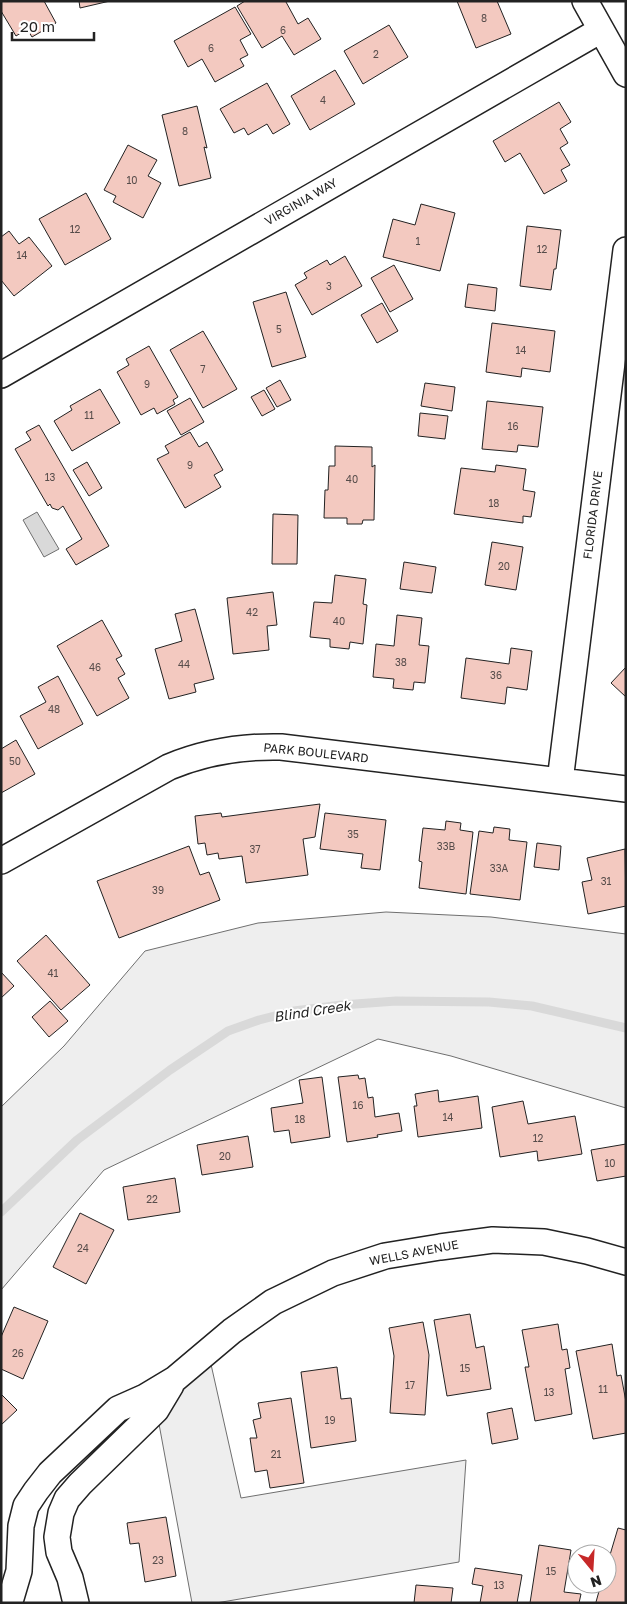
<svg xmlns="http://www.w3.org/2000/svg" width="627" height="1604" viewBox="0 0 627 1604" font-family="'Golos Text',sans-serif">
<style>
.green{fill:#eee;stroke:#6f6f6f}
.water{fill:#d9d9d9;stroke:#6f6f6f}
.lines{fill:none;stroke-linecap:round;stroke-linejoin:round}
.stream{stroke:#d9d9d9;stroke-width:9}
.building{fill:#f3c9c0;stroke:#222}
.minor-casing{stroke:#222;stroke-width:28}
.minor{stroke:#fff;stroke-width:25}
.labels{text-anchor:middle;stroke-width:4;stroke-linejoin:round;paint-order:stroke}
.number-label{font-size:10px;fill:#564c4a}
.street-label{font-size:12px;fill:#222;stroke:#fff}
.water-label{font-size:14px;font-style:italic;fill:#222;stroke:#fff}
</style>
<rect width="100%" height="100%" fill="#fff"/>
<!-- green -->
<path class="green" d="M 386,912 L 491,917 L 626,934 L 626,1108 L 451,1056 L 378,1039 L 104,1170 L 1,1290 L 1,1107 L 64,1046 L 145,951 L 258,923 Z
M 208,1351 L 241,1498 L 466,1460 L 459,1562 L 216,1603 L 192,1603 L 159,1424 L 160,1402 Z"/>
<!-- water -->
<path class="water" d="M 37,512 L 59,549 L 44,557 L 23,520 Z"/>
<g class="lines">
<!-- stream -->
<path class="stream" d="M 1,1212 L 77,1140 L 170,1070 L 228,1031 L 259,1020 L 294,1011 L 342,1005 L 396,1001 L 489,1002 L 532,1006 L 626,1028"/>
</g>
<!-- building -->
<path class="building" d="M 1,1 L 44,1 L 56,23 L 32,37 L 27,29 L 16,36 L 1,11 Z
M 79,1 L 110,1 L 80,8 Z
M 245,1 L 287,1 L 286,2 L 298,24 L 308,18 L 321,39 L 294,55 L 282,36 L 262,48 L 237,6 Z
M 457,1 L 497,1 L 511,34 L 476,48 Z
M 235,7 L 251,34 L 240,40 L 248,55 L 240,59 L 244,66 L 215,82 L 202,59 L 188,67 L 174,41 Z
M 389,25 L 408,57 L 363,84 L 344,51 Z
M 335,70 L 355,104 L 310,130 L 291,96 Z
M 267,83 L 290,124 L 273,134 L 267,124 L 248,135 L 244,128 L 234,133 L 220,109 Z
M 559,102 L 571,122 L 560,129 L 568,143 L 560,148 L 570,165 L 561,170 L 567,181 L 544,194 L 520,153 L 505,162 L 493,141 Z
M 197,106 L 207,148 L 204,147 L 211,178 L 179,186 L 162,115 Z
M 128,145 L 157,160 L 148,176 L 161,183 L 143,218 L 113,202 L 116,196 L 104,190 Z
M 86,193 L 111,239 L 65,265 L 39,219 Z
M 421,204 L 455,213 L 440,271 L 383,257 L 393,219 L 415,225 Z
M 527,226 L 561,230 L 556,269 L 554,269 L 551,290 L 520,286 Z
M 9,231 L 19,244 L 29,237 L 52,266 L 14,296 L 1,280 L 1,237 Z
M 345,256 L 362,286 L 312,315 L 295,285 L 307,278 L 304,273 L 327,260 L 330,265 Z
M 394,265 L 413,299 L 390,312 L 371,278 Z
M 468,284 L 497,288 L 495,311 L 465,307 Z
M 286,292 L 306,357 L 272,367 L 253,302 Z
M 382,303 L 398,331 L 377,343 L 361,315 Z
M 492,323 L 555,331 L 550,372 L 522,368 L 521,377 L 486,372 Z
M 203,331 L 237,389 L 203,408 L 170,350 Z
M 149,346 L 178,397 L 173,400 L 175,404 L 157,414 L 154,408 L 141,415 L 117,372 L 129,365 L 126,359 Z
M 280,380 L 291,400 L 277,407 L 266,388 Z
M 425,383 L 455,387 L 452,411 L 421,406 Z
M 100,389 L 120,423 L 72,451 L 54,421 L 72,410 L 70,406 Z
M 264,390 L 275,409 L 262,416 L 251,397 Z
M 190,398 L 204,422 L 181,435 L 167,411 Z
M 487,401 L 543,407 L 538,447 L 518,445 L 517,452 L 482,449 Z
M 420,413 L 448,416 L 445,439 L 418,436 Z
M 39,425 L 109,546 L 76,565 L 66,549 L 82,539 L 63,506 L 58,510 L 52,508 L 50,504 L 48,506 L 15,449 L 31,440 L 26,432 Z
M 190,432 L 199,447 L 207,442 L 223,470 L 214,475 L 221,487 L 185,508 L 157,459 L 169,453 L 165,446 Z
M 335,446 L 372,447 L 372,467 L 375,465 L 374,520 L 363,520 L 362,524 L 347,524 L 347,518 L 324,518 L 325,490 L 328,490 L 329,466 L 335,466 Z
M 87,462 L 102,488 L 89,496 L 73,470 Z
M 496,465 L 526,469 L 523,490 L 535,492 L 531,517 L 523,516 L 523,523 L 454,514 L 461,468 L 495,472 Z
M 273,514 L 298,515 L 297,564 L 272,564 Z
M 492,542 L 523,547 L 516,590 L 485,585 Z
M 404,562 L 436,567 L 432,593 L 400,589 Z
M 335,575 L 366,579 L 363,604 L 367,605 L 363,644 L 350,642 L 349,649 L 330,647 L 330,639 L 310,637 L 314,602 L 332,603 Z
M 273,592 L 277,625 L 267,626 L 269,650 L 233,654 L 227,598 Z
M 195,609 L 214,679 L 194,684 L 196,692 L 169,699 L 155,649 L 182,641 L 175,614 Z
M 397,615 L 422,618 L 419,645 L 429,646 L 425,683 L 414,682 L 413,690 L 393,688 L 394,679 L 373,677 L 376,644 L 394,646 Z
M 102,620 L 122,656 L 116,659 L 125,674 L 118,678 L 129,698 L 97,716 L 57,646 Z
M 511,648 L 532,651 L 527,690 L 507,687 L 505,704 L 461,698 L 466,658 L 509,664 Z
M 626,667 L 626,697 L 611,683 Z
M 58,676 L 83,724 L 38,749 L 20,716 L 46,702 L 38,687 Z
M 16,740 L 35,774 L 1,793 L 1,749 Z
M 320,804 L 315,837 L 303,839 L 308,875 L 246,883 L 242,856 L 219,859 L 218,853 L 207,855 L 205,843 L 198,844 L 195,816 L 221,813 L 222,817 Z
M 325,813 L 386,820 L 380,870 L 361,868 L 363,854 L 320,849 Z
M 446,821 L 461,823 L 460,830 L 473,832 L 466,894 L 419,888 L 422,862 L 419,861 L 423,828 L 445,830 Z
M 494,827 L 510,829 L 509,840 L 527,842 L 520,900 L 470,894 L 479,831 L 493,833 Z
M 537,843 L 561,846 L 559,870 L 534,867 Z
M 189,846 L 200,875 L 209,872 L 220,900 L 119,938 L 97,881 Z
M 625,849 L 626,906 L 588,914 L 582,882 L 592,880 L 587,858 Z
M 46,935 L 90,985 L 61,1010 L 17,961 Z
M 1,972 L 14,986 L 1,998 Z
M 50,1001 L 68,1021 L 49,1037 L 32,1017 Z
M 358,1075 L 359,1079 L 365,1078 L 368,1098 L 373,1097 L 375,1117 L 399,1113 L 402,1131 L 377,1135 L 378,1137 L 347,1142 L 338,1077 Z
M 322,1077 L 330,1137 L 291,1143 L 289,1130 L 274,1132 L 271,1108 L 303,1103 L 299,1080 Z
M 438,1090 L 439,1102 L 478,1096 L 482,1128 L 418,1137 L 414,1106 L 417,1106 L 415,1094 Z
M 523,1101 L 528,1124 L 575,1116 L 582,1154 L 538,1161 L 537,1151 L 500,1157 L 492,1107 Z
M 248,1136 L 253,1167 L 202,1175 L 197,1145 Z
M 626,1144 L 626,1176 L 597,1181 L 591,1150 Z
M 175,1178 L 180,1212 L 128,1220 L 123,1187 Z
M 80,1213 L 114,1230 L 86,1284 L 53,1267 Z
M 14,1307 L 48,1321 L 23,1379 L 1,1369 L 1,1337 Z
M 470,1314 L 476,1348 L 484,1346 L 491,1389 L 447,1396 L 434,1320 Z
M 423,1322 L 429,1355 L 425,1415 L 390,1413 L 394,1356 L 389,1328 Z
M 558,1324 L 562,1350 L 567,1349 L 570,1368 L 565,1369 L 572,1414 L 535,1421 L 525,1367 L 529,1367 L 522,1330 Z
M 612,1344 L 617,1376 L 621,1375 L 626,1402 L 626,1433 L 593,1439 L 576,1351 Z
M 337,1367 L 341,1399 L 351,1398 L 356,1441 L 311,1448 L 301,1372 Z
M 1,1394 L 17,1410 L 1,1425 Z
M 291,1398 L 304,1483 L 270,1488 L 267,1470 L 255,1472 L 250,1438 L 257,1438 L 253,1420 L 261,1418 L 258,1403 Z
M 512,1408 L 518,1439 L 492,1444 L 487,1413 Z
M 166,1517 L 176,1576 L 145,1582 L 139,1543 L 130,1544 L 127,1523 Z
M 618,1528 L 626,1530 L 626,1603 L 597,1603 L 596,1602 L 601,1584 L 607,1584 L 607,1565 Z
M 539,1545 L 571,1550 L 564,1592 L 581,1594 L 579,1603 L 530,1603 Z
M 475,1568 L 522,1575 L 517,1603 L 480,1603 L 483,1586 L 472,1584 Z
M 416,1585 L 453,1588 L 451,1603 L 414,1603 Z"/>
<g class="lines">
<defs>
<path id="minor" d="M 585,1 L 626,74
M 1,375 L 601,30
M 560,781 L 626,250
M 1,861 L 169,767 C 205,752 241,746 281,747 L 626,789
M 7,1603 L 11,1598 L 19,1571 L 21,1526 L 26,1506 L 36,1491 L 50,1473 L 118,1409 L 145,1397 L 175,1379 L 232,1331 L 273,1302 L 333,1273 L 385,1256 L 440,1247 L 493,1240 L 544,1242 L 587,1251 L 626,1262
M 76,1603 L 70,1578 L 59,1552 L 57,1537 L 61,1513 L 67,1499 L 80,1484 L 156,1410 L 171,1385"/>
</defs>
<!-- minor casing -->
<use href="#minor" class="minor-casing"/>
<!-- minor -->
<use href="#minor" class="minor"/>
</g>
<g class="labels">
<!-- number labels -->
<g class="number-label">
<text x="484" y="22">8</text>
<text x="283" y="34">6</text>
<text x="211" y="52">6</text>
<text x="376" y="58">2</text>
<text x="323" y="104">4</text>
<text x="185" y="135">8</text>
<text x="132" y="184">10</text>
<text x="75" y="233">12</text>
<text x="418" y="245">1</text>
<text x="542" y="253">12</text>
<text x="22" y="259">14</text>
<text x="329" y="290">3</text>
<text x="279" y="333">5</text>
<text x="521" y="354">14</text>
<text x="203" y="373">7</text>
<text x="147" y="388">9</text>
<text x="89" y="419">11</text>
<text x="513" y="430">16</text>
<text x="190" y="469">9</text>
<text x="50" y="481">13</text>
<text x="352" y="483">40</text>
<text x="494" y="507">18</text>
<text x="504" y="570">20</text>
<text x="252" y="616">42</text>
<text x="339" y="625">40</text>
<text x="401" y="666">38</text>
<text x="184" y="668">44</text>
<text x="95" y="671">46</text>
<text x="496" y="679">36</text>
<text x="54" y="713">48</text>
<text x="15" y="765">50</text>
<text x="353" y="838">35</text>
<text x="446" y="850">33B</text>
<text x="255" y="853">37</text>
<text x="499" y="872">33A</text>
<text x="606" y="885">31</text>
<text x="158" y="894">39</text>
<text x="53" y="977">41</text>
<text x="358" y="1109">16</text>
<text x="448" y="1121">14</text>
<text x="300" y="1123">18</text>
<text x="538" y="1142">12</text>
<text x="225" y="1160">20</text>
<text x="610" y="1167">10</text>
<text x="152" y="1203">22</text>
<text x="83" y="1252">24</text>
<text x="18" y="1357">26</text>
<text x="465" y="1372">15</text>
<text x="410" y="1389">17</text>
<text x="603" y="1393">11</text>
<text x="549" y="1396">13</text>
<text x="330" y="1424">19</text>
<text x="276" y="1458">21</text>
<text x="158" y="1564">23</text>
<text x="551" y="1575">15</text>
<text x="499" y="1589">13</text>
</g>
<!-- street labels -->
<g class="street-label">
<text transform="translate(301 202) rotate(-30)" y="4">VIRGINIA WAY</text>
<text transform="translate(593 515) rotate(-83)" y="4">FLORIDA DRIVE</text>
<text transform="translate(316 753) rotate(6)" y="4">PARK BOULEVARD</text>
<text transform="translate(414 1253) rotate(-11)" y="4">WELLS AVENUE</text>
</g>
<!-- water labels -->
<g class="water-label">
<text transform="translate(312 1011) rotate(-9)" y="5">Blind Creek</text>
</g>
</g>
<!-- border -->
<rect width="627" height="1604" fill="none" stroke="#222222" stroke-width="5"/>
<!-- north arrow -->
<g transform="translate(592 1569) rotate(162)"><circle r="24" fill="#ffffff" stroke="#a7a7a7"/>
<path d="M0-4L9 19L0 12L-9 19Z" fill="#c62828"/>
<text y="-8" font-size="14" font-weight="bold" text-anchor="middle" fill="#222222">N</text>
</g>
<!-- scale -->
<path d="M12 32v8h82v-8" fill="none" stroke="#222222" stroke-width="2.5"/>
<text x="20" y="32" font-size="15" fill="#222222" stroke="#ffffff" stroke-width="4" paint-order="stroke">20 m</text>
</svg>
